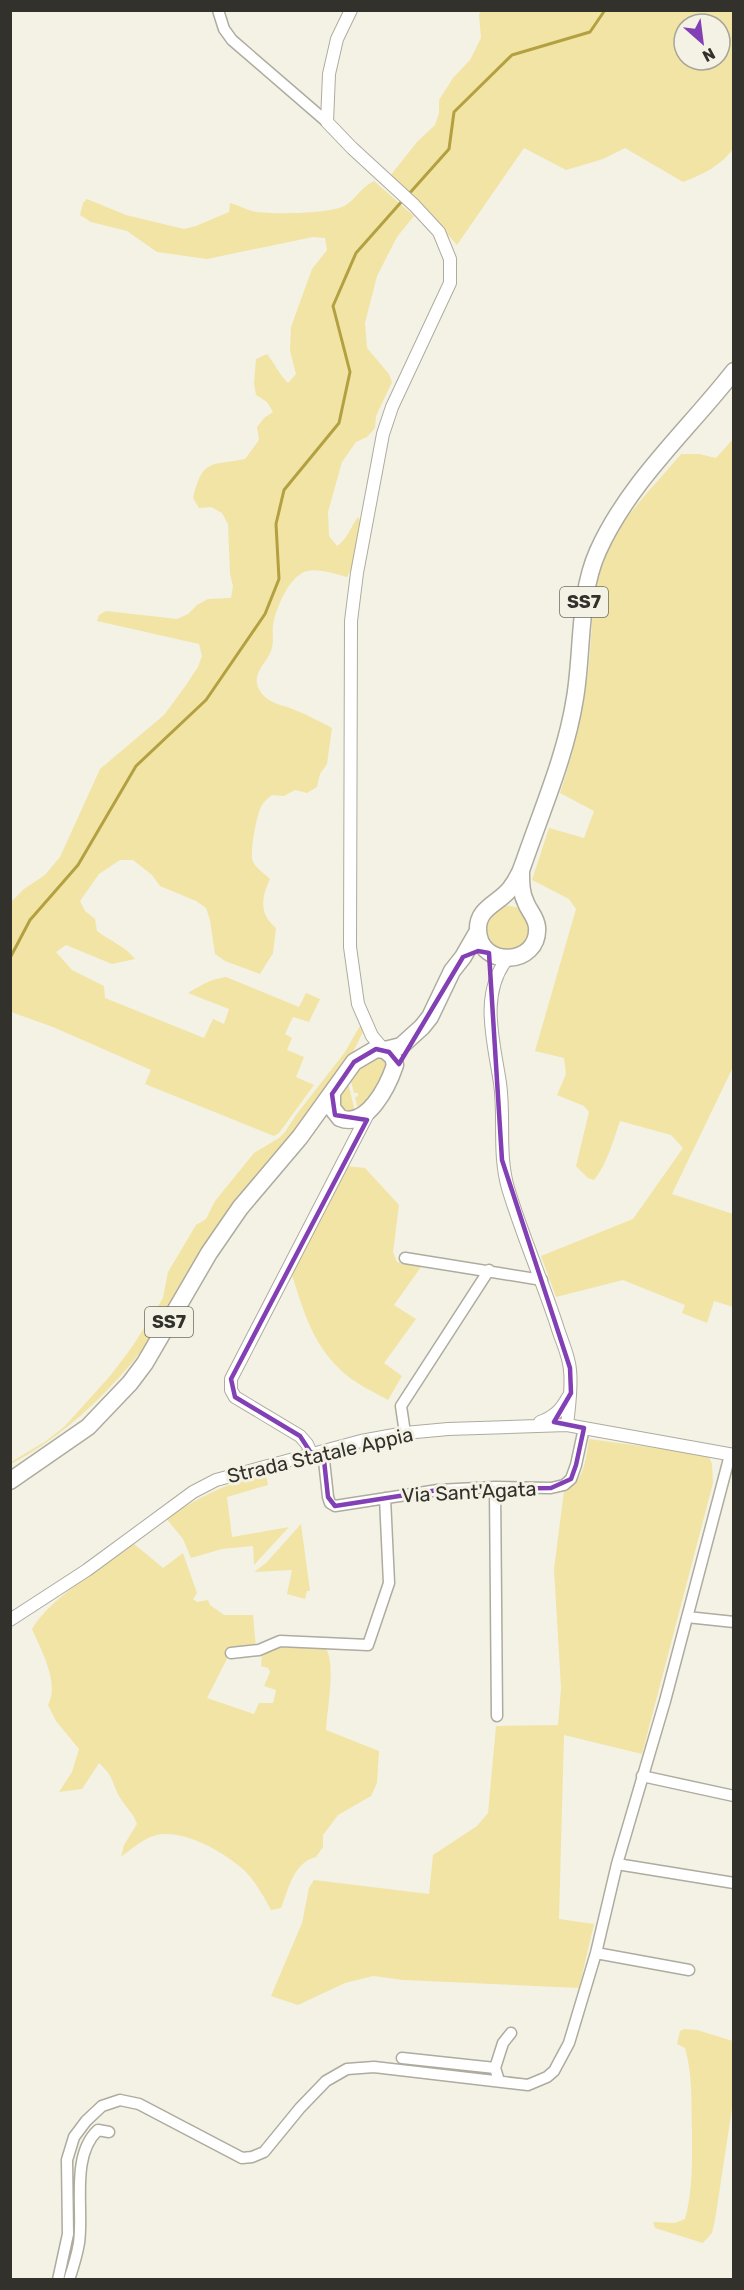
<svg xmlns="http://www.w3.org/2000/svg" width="744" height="2290" viewBox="0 0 744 2290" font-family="Rubik,sans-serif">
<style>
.green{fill:#f1e4a5;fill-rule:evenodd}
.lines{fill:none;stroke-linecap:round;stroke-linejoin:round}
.stream{stroke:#b3a041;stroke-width:3}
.minor-casing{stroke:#aeab9f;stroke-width:13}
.tertiary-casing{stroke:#aeab9f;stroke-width:14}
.primary-casing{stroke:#aeab9f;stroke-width:19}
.minor{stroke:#fff;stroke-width:10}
.tertiary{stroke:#fff;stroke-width:12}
.primary{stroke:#fff;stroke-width:16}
.marked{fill:none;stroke:#8240b4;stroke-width:4.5;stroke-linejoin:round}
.labels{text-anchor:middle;stroke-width:6;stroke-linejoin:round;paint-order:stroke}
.shield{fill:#f4f2e5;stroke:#6c6b64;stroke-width:1.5}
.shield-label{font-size:18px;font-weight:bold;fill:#32312c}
.street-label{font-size:20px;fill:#32312c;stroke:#f4f2e5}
</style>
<rect width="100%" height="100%" fill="#f4f2e5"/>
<!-- green -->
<path class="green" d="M 553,10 L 733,11 L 733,149 C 720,166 704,174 683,182 L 625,148 L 603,159 L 566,170 L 524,148 L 457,245 L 424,208 L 390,176 L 417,142 L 435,125 L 439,113 L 439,100 L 453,78 L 470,60 L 481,38 L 479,14 L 481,11 ZM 684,24 L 720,24 L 720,60 L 684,60 Z
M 374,181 L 414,216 L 397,237 L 377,276 L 365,323 L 367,348 L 389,374 L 392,382 L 376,416 L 375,428 L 367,437 L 356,442 L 342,462 L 328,512 L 329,536 L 337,546 C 348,538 350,528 358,517 L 360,520 L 353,566 L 347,577 C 335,574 313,566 302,573 C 287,582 276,608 273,625 C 272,632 274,640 272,648 C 268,664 247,674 262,694 C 270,704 284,705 295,710 C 308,715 320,722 332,728 L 327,764 L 320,774 L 317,787 L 307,793 L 295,790 L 284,796 L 272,795 C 268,798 264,801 262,805 C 257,812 249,854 253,862 C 256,868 265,874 270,879 C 261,898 259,914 276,928 L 273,953 L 260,974 L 225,961 L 215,954 L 210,920 L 206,908 L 196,901 L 160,886 L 152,875 L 133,860 L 120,860 L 99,874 L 80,901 L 85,911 L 95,919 L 97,931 C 110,941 125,946 135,959 L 112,964 L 66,945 L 56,952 L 72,970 L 104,986 L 105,998 L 204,1038 L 213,1019 L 224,1024 L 229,1009 L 188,993 C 201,985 211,979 226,977 L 299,1007 L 306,993 L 320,999 L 309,1022 L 293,1017 L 285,1034 L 292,1038 L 287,1050 L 304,1057 L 296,1077 L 314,1085 L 279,1133 L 274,1136 L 145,1084 L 151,1070 L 53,1027 L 11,1012 L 10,903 L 24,889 L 45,875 L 60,857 L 100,769 L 164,715 L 184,688 L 198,667 L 202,656 L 199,644 L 97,621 L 99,615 L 106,611 L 177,619 L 188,614 L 197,605 L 208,599 L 231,598 L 233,586 L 230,574 L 228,524 L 222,513 L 211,507 L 199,508 L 193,498 C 203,458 210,466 245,459 L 259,440 L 257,427 L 264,418 L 273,412 L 267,402 L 256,395 L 254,383 L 256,359 L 267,354 C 275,364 279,374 288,383 L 296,374 L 290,351 L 291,327 L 312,269 L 327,250 L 325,238 L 313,237 L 207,259 L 157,252 L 127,231 L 91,222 L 80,215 L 83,203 L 87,199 L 126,215 L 184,229 L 196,226 L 229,212 L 230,203 C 238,205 245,209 252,211 C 269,215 332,214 346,205 C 358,197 359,189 374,181 Z
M 733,439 L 733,1067 L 672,1194 L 733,1214 L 733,1307 L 714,1301 L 707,1323 L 682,1313 L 685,1305 L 623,1280 L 556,1297 L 541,1256 L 633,1219 L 683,1148 L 671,1135 L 620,1121 C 613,1141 607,1164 594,1180 L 588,1178 L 576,1166 L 589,1112 L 584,1106 L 557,1095 L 566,1074 L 564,1058 L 535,1051 L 576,909 L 569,899 L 532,880 L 549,828 L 584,838 L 594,811 L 560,793 C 574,752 584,708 589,664 C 593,628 591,586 606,552 C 620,519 658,482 681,454 L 699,454 L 716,458 Z
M 504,905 L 520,908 L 530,920 L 527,943 L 506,953 L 486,941 L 485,918 Z
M 361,1024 L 363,1032 L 345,1068 C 302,1129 259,1189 216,1250 C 156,1333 104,1415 11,1464 L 11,1462 L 46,1441 L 64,1427 L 110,1376 L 132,1347 L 163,1298 L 168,1272 L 196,1225 L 206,1219 L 215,1201 L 254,1153 L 279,1138 L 285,1132 L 296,1115 L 345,1052 Z
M 376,1057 L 380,1057 L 387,1064 L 382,1085 L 358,1110 L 355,1097 L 358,1096 L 358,1093 L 354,1093 L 350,1078 L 358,1069 Z
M 348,1082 L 355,1112 L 352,1113 L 338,1108 L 340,1095 Z
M 346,1166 L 365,1168 L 399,1205 L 393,1252 L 397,1262 L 421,1267 L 394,1305 L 416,1319 L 384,1363 L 402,1376 L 388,1400 C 374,1392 356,1384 344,1373 C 313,1346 304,1312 292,1275 Z
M 589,1439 L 708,1455 L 712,1464 L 713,1483 L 642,1754 L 564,1735 L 559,1919 L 594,1924 L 579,1988 L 404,1980 L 373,1976 L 345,1983 L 298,2005 L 271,1996 L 302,1923 L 309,1888 L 314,1880 L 429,1894 L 433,1855 L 477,1826 L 488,1813 L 496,1726 L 558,1725 L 561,1688 L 554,1569 L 564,1491 C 584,1483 586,1458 589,1439 Z
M 266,1473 L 268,1485 L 227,1497 L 232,1537 L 289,1527 L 254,1565 L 253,1546 L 222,1549 L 191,1558 L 183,1539 L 166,1518 C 200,1497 227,1483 266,1473 Z
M 301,1524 L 310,1591 L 307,1591 L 305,1599 L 287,1594 L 292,1570 L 254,1572 L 266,1563 Z
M 133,1543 L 163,1568 L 183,1553 L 197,1593 L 193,1599 L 197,1602 L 208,1600 L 210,1605 L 224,1615 L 253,1615 L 256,1648 L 232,1649 L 207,1698 L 254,1714 L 259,1703 L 273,1703 L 276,1690 L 264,1686 L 270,1672 L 268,1668 L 261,1666 L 262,1654 L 280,1647 L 326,1649 C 336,1664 327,1710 326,1730 L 379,1751 L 377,1783 L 371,1796 L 338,1815 L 323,1835 L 323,1847 L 316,1857 C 293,1863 289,1888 281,1908 L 271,1910 C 264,1897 255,1881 245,1871 C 225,1853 193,1834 165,1834 C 149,1833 133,1848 121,1857 L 124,1845 L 137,1824 C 133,1812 125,1807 119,1796 C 110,1779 115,1778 99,1763 L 82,1789 L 59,1792 L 72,1772 L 79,1749 L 56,1721 L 48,1705 C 60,1683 41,1650 32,1629 C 52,1596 102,1568 133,1543 Z
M 684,2029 L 697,2030 L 733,2041 L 733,2102 L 715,2220 L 712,2233 L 703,2243 L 655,2228 L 653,2222 L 675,2223 L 685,2219 C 693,2191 692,2161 692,2132 C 691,2104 693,2076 685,2048 L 677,2044 L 680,2031 Z"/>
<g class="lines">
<!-- stream -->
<path class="stream" d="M 408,195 L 449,149 L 454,112 L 512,55 L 590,32 L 605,10
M 10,958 L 30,920 L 78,865 L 136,766 L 206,700 L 265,614 L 279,579 L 276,524 L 284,490 L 339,423 L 350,372 L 333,306 L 356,253 L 403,200"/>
<defs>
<path id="minor" d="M 218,10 L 224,29 L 232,40 L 327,122
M 405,1258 L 542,1280
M 405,1433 L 401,1406 L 489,1270
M 323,1451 L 328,1497 L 330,1503 L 335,1506 L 438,1490 L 495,1487 L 551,1488 L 564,1485 L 571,1479 L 576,1465 L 584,1428
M 495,1487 L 497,1716
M 687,1617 L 734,1622
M 231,1653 L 259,1650 L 280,1641 L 368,1645 L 389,1583 L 385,1498
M 642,1776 L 734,1796
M 617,1864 L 734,1883
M 596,1953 L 689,1970
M 402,2058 L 495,2068 L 499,2081
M 495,2068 L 503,2043 L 511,2033
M 58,2280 L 68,2234 L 67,2160 L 74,2137 L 86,2121 L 102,2106 L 120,2100 L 139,2104 L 242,2158 L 252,2157 L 264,2152 L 300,2108 L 326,2081 L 347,2069 L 374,2067 L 528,2085 L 547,2077 L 554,2071 L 569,2043 L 596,1953 L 617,1864 L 665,1701 L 730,1455
M 69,2280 C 73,2268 77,2255 79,2243 C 84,2209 70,2156 98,2130 L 109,2132"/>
<path id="tertiary" d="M 351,10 L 337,39 L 329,74 L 327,122 L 352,148 L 414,205 L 439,232 L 450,259 L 450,283 L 392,407 L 383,434 L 357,573 L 351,621 L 350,947 L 358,1004 L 372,1036 L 383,1049
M 507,959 C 479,995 494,1042 500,1083 C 505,1118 498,1153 508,1188 C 522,1235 542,1280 557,1326 C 561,1340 569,1355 570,1370 C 572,1388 569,1406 567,1425
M 540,1422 C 554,1417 561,1410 568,1397
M 311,1453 L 307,1444 L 300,1436 L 235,1397 L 231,1390 L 231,1379 L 370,1110
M 10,1620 L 87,1570 L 193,1492 L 216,1480 L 361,1441 L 405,1433 L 448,1429 L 567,1425 L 734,1455"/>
<path id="primary" d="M 521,872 C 521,883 521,893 526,903 C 529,911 536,917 537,927 C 540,966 479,969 478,930 C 477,908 498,904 510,889 C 516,881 521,872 524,862 C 543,807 566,755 575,698 C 583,651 578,595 598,551 C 629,482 688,430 734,371
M 332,1094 L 332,1108 L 340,1118 C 367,1129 388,1086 395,1065 L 393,1057 L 385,1050
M 10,1481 L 88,1427 L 130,1383 L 145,1363 L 209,1253 L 240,1208 L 300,1137 L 354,1062 L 376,1049 L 385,1050 L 401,1046 L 422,1027 L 430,1017 L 452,971 L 463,957 L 478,931"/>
</defs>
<!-- minor casing -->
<use href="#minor" class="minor-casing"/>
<!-- tertiary casing -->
<use href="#tertiary" class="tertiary-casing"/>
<!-- primary casing -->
<use href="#primary" class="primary-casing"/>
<!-- minor -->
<use href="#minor" class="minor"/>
<!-- tertiary -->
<use href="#tertiary" class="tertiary"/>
<!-- primary -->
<use href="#primary" class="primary"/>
</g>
<!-- marked area -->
<path class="marked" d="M 478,951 L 489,953 L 502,1160 L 570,1368 L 571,1393 L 554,1422 L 584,1428 L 576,1465 L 571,1479 L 551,1488 L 438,1490 L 335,1506 L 328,1497 L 323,1451 L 311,1453 L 300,1436 L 235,1397 L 231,1379 L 367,1120 L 335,1115 L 332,1094 L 354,1062 L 376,1049 L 389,1052 L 399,1064 L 463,957 Z"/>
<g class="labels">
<!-- shield labels -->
<g class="shield">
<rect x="560" y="587" width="48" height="30" rx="4.5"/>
<rect x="145" y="1307" width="48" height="30" rx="4.5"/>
</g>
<g class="shield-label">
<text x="584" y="608">SS7</text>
<text x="169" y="1328">SS7</text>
</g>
<!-- street labels -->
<g class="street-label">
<text transform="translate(320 1455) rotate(-13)" y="7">Strada Statale Appia</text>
<text transform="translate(469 1492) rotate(-3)" y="7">Via Sant'Agata</text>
</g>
</g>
<!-- border -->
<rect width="744" height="2290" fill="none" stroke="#32312c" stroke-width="24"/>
<!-- north arrow -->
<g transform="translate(702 42) rotate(152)"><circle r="28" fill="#f4f2e5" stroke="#a6a59b" stroke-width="1.5"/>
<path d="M0-4.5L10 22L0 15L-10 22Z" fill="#8240b4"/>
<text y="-9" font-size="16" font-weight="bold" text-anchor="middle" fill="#32312c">N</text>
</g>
</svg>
